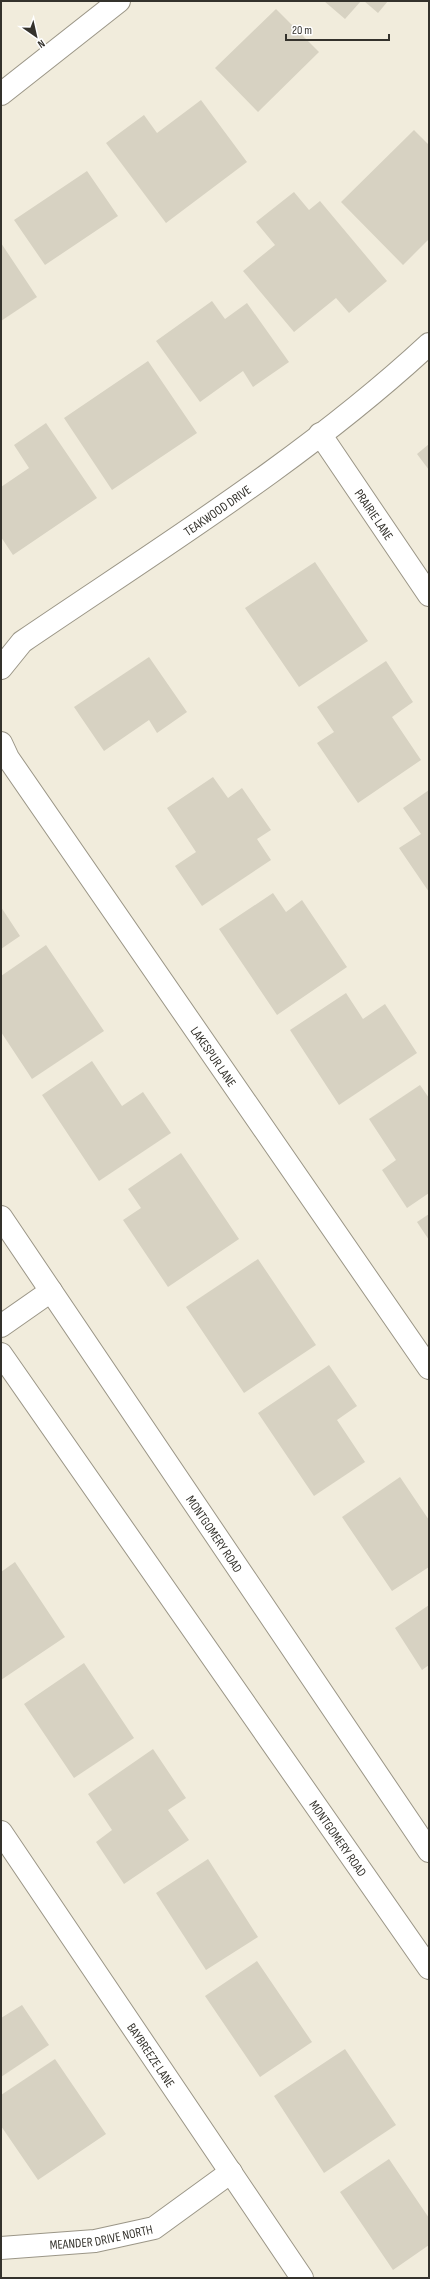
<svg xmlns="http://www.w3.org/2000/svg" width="430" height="2279" viewBox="0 0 430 2279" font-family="'Sofia Sans Condensed',sans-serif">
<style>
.building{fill:#d7d2c2}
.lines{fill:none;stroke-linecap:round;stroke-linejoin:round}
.minor-casing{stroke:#9b9687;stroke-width:24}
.major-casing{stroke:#9b9687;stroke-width:24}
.minor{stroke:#fff;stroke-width:22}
.major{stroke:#fff;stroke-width:22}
.labels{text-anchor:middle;stroke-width:4;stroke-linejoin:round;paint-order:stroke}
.street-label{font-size:13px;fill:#34322c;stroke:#fff}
</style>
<rect width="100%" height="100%" fill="#f1ecdc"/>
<!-- building -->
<path class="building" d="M 324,1 L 361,1 L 345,19 Z
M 364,1 L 388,1 L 378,13 Z
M 276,9 L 319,52 L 258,112 L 215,68 Z
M 201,100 L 247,162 L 166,223 L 106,143 L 144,115 L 157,133 Z
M 414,130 L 429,145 L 429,239 L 403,265 L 341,202 Z
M 87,171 L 118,216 L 45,265 L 14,220 Z
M 294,192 L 309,210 L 320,201 L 387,281 L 349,313 L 336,298 L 294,332 L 243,271 L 275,245 L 256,222 Z
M 1,243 L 37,297 L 1,321 Z
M 212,301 L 225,319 L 247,303 L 289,362 L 253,387 L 243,371 L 200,402 L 156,341 Z
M 148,361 L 197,433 L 112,490 L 64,418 Z
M 46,423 L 97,498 L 13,555 L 1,537 L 1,487 L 29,468 L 14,445 Z
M 429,444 L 429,470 L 417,454 Z
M 315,562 L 368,641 L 299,687 L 245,608 Z
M 149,657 L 187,712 L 157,733 L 149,720 L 104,751 L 74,707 Z
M 386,661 L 413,702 L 392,717 L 421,760 L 358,803 L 317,743 L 334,732 L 317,707 Z
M 213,777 L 228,798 L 242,788 L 271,830 L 257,839 L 271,860 L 202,906 L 175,866 L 196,852 L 167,808 Z
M 429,790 L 429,892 L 399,848 L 421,834 L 403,808 Z
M 273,893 L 286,912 L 302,900 L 347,967 L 277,1015 L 219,929 Z
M 1,907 L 20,936 L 1,949 Z
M 46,945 L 104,1031 L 32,1079 L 1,1032 L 1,976 Z
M 346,993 L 363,1019 L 385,1004 L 417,1053 L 339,1105 L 290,1030 Z
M 92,1061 L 122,1106 L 143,1092 L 171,1133 L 99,1181 L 42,1095 Z
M 420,1085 L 429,1098 L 429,1193 L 407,1208 L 382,1170 L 396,1160 L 369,1119 Z
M 181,1153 L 239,1239 L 168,1287 L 123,1220 L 141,1208 L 128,1189 Z
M 429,1214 L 429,1240 L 417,1222 Z
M 258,1259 L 316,1345 L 244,1393 L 186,1307 Z
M 329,1365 L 357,1406 L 337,1420 L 365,1462 L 314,1496 L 258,1413 Z
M 400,1477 L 429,1520 L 429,1567 L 392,1591 L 342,1517 Z
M 15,1562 L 65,1637 L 1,1680 L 1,1572 Z
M 429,1605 L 429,1665 L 422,1670 L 395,1628 Z
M 84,1663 L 134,1738 L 74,1778 L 24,1704 Z
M 153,1749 L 186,1798 L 168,1810 L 189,1840 L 124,1884 L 96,1842 L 112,1830 L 88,1794 Z
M 208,1859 L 258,1937 L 206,1970 L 156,1893 Z
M 257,1961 L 312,2042 L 260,2077 L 205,1996 Z
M 22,2005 L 49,2045 L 1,2077 L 1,2018 Z
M 345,2049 L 396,2125 L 324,2173 L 274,2096 Z
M 55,2059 L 106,2134 L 38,2180 L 1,2126 L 1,2095 Z
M 389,2159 L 429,2218 L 429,2245 L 393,2270 L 340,2192 Z"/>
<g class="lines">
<defs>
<g id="minor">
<path d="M 1,94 L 119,1"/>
<path id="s1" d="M 320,434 L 429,595"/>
<path id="s2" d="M 1,668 L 22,642 C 160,548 306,458 429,344"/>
<path id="s3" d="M 1,743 L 8,758 L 429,1368"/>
<path d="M 1,1326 L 51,1291"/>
<path id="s4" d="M 1,1832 L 302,2278"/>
<path id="s5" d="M 1,2248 L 95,2241 L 154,2228 L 231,2172"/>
</g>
<g id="major">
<path id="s6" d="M 1,1217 L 429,1851"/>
<path id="s7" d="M 1,1354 L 429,1968"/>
</g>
</defs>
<!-- minor casing -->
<use href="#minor" class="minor-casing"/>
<!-- major casing -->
<use href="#major" class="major-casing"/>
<!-- minor -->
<use href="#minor" class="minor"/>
<!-- major -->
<use href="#major" class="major"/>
</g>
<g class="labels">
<!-- street labels -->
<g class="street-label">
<text dy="5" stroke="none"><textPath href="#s2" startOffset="269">TEAKWOOD DRIVE</textPath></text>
<text dy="5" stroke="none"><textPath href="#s1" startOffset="97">PRAIRIE LANE</textPath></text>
<text dy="5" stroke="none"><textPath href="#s3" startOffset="379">LAKESPUR LANE</textPath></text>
<text dy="5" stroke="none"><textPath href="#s6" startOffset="382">MONTGOMERY ROAD</textPath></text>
<text dy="5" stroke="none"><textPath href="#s7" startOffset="590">MONTGOMERY ROAD</textPath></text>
<text dy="5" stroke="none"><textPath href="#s4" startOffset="269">BAYBREEZE LANE</textPath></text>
<text dy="5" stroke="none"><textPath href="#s5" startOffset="101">MEANDER DRIVE NORTH</textPath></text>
</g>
</g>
<!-- border -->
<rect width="430" height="2279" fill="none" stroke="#34322c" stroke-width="4"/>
<!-- north arrow -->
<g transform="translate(36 36) rotate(146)" stroke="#ffffff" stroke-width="3" paint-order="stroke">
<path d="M0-3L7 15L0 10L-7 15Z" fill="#34322c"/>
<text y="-6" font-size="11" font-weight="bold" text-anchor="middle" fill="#34322c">N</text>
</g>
<!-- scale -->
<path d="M286 34v6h103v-6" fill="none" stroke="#34322c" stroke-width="2"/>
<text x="292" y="34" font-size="12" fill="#34322c" stroke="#ffffff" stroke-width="3" paint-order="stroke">20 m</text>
</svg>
